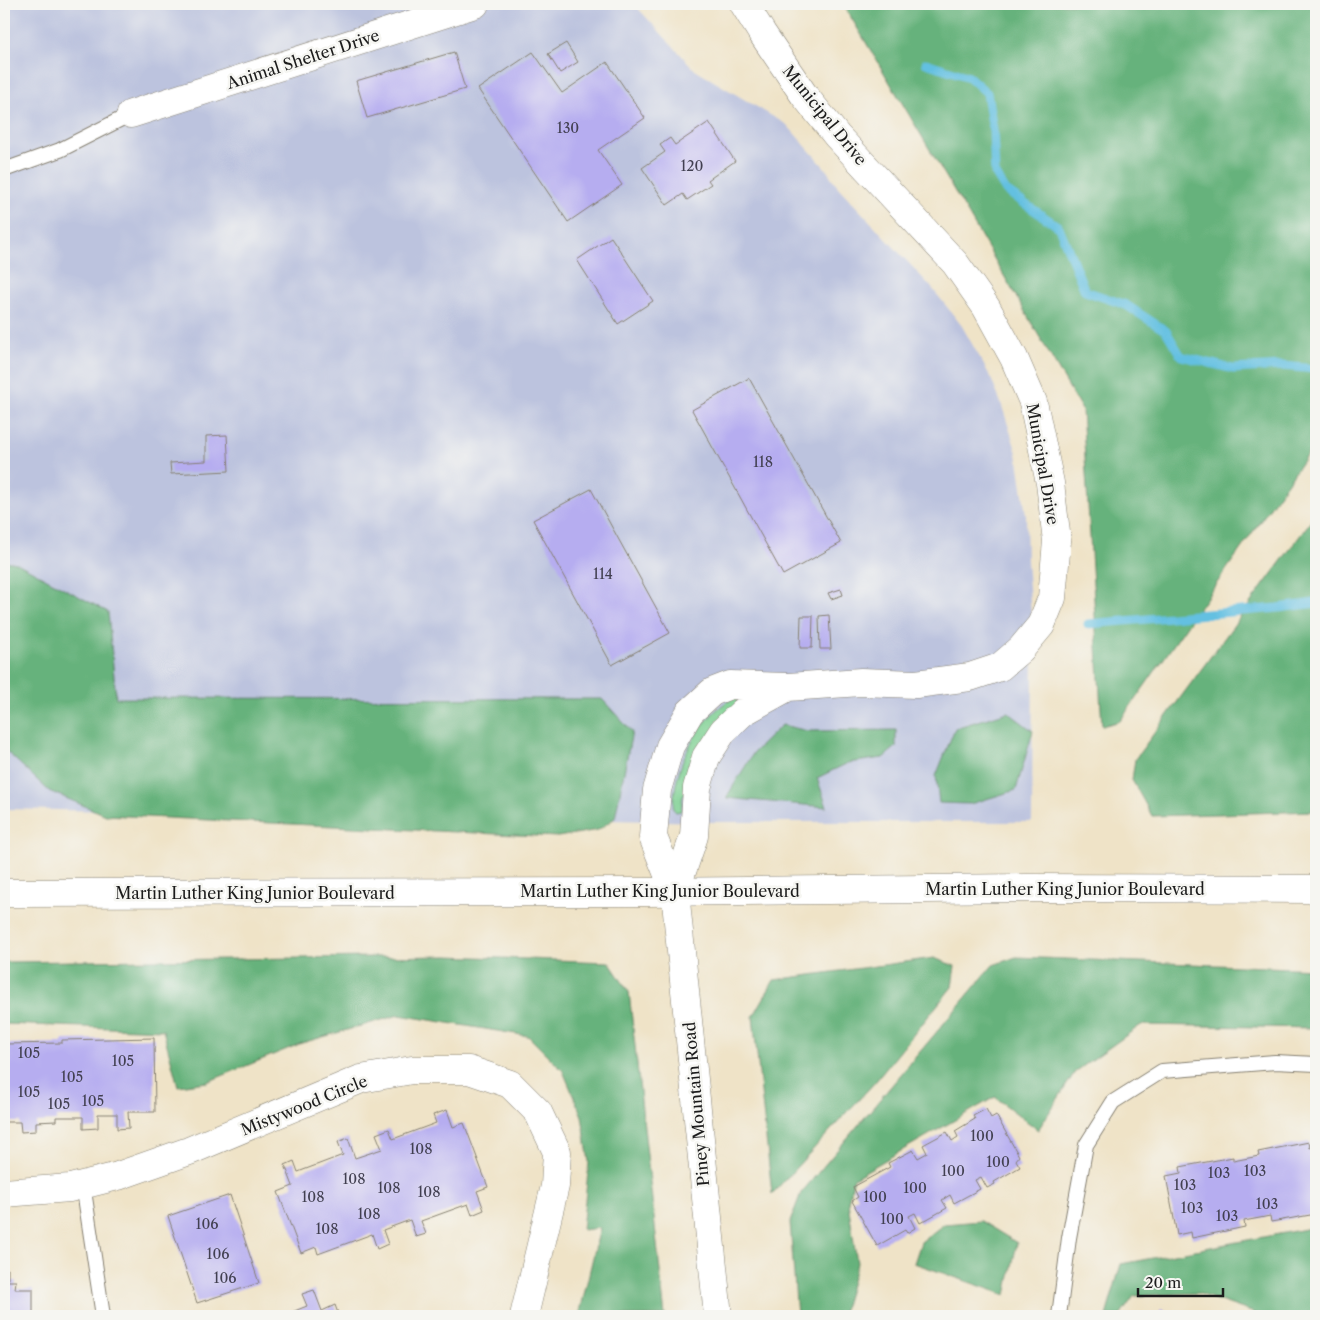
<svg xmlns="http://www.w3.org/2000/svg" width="1320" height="1320" viewBox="0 0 1320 1320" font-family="'Libre Caslon Text',serif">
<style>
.industrial{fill:#bcc3de}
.green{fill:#7dd092;stroke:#4c7657}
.forest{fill:#66b27c;stroke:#41674c}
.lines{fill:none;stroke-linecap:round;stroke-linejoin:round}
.stream{stroke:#63c0e1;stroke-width:9}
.building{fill:#b6adf0}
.lane-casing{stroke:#868072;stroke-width:16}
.street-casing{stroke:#868072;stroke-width:29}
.secondary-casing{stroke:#868072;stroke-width:29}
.primary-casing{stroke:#868072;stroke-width:29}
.lane{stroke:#fff;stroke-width:14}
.street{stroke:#fff;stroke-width:28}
.secondary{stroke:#fff;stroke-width:28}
.primary{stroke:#fff;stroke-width:28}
.labels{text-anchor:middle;stroke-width:5;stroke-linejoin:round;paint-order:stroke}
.number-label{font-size:14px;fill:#424051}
.street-label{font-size:16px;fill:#1c1c1c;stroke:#f6f6f2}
</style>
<rect width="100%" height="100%" fill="#f6f6f2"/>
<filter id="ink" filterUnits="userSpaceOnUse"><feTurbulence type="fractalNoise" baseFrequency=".02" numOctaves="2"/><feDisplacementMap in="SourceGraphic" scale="10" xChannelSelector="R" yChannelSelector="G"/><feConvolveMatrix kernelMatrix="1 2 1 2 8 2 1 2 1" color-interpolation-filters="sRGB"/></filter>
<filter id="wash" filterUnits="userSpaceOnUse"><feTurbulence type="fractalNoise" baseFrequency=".0096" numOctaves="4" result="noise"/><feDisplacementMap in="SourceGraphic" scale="20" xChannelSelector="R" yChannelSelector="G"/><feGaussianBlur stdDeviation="1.12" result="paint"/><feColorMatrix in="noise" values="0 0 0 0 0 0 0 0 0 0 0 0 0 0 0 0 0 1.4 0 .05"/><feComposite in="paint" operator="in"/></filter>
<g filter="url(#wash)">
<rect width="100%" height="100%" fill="#efe3c7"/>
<!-- industrial -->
<path class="industrial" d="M 4,4 L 634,4 L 695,70 L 787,125 L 825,168 L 838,187 L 932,288 L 962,326 L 990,376 L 1001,403 L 1017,453 L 1026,515 L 1027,561 L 1033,641 L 1032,822 L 713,822 L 4,809 Z"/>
<!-- green -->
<path class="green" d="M 733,698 L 736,698 L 738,701 L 683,796 L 681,811 L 676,812 L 673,809 C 674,768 696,719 733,698 Z"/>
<!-- forest -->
<path class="forest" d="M 843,4 L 1316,4 L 1316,442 L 1120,721 L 1102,726 L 1082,410 L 967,212 Z
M 1316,514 L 1316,811 L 1152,816 L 1132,780 L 1135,759 Z
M 4,561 L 17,563 L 108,612 L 116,698 L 602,699 L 632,732 L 615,818 L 598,830 L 558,837 L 106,815 L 49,791 L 4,749 Z
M 1008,712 L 1033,731 L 1016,790 L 970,804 L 939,803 L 936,776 L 955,728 Z
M 782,725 L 808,731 L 896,730 L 896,747 L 883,758 L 848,763 L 817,778 L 827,807 L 726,798 L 754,752 Z
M 447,956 L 609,962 L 629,992 L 665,1316 L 579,1316 L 600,1228 L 582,1230 L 589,1162 L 582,1116 L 563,1071 L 528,1036 L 399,1015 L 302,1043 L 207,1082 L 178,1086 L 163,1030 L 4,1024 L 4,962 Z
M 1016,957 L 1316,969 L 1316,1028 L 1141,1025 L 1075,1072 L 1038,1130 L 995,1097 L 854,1178 L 848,1202 L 857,1263 L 842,1316 L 797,1316 L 790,1222 L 801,1193 L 993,965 Z
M 934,958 L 955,966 L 952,987 L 876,1081 L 772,1194 L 753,1017 L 774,980 Z
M 981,1221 L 1017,1243 L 1006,1295 L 914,1263 L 921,1242 L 944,1224 Z
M 1316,1227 L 1316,1316 L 1263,1316 L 1197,1293 L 1134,1296 L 1120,1316 L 1106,1316 L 1121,1264 Z"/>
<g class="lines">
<!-- stream -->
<path class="stream" d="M 926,63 L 969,77 L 987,93 L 993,130 L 995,173 L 1006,191 L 1059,227 L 1085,291 L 1126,305 L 1166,331 L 1181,356 L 1233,369 L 1282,366 L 1316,369
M 1088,624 L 1278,608 L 1316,603"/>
</g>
<g id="blocks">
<!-- building -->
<path class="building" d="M 566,43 L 578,62 L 560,73 L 548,54 Z
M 454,52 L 465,89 L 367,118 L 356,81 Z
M 533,52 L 562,93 L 607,62 L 645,118 L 598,150 L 622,185 L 568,222 L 478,89 Z
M 709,122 L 735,161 L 708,180 L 711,184 L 687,200 L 683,194 L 667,205 L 642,168 L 665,152 L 660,145 L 670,138 L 675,145 Z
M 611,237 L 653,301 L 618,324 L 577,260 Z
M 749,378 L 841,543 L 783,575 L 692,410 Z
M 227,435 L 229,471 L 171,474 L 170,463 L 206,461 L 206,436 Z
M 591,489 L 670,633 L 612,665 L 533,520 Z
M 841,589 L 843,595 L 831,599 L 828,593 Z
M 829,615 L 831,649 L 820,649 L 819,616 Z
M 801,616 L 813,616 L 812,648 L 800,648 Z
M 154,1038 L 155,1112 L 128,1112 L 129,1128 L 117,1129 L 117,1114 L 98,1114 L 98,1128 L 83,1129 L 83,1117 L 56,1117 L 56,1121 L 36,1122 L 36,1131 L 21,1132 L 20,1122 L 4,1122 L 4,1044 L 62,1043 L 62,1040 Z
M 986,1109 L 991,1118 L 996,1115 L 1019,1156 L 1016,1160 L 1020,1167 L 994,1182 L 995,1184 L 987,1188 L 981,1177 L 975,1180 L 980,1189 L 954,1203 L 950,1195 L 942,1200 L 947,1208 L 920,1223 L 915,1213 L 909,1216 L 915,1228 L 907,1233 L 905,1230 L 877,1246 L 852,1201 L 858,1197 L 853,1187 L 890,1167 L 888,1163 L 913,1150 L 918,1158 L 927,1153 L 923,1145 L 947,1132 L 952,1141 L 958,1137 L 955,1131 L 975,1119 L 973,1116 Z
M 447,1110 L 453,1127 L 464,1123 L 488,1187 L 477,1191 L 484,1210 L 472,1215 L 468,1204 L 421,1221 L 426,1234 L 416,1237 L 410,1220 L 383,1230 L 388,1244 L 377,1249 L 372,1234 L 318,1254 L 316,1247 L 301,1253 L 278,1192 L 293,1186 L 285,1165 L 294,1161 L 298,1172 L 343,1155 L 338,1142 L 348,1138 L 355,1158 L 382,1149 L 376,1134 L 389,1129 L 393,1139 L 436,1123 L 433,1115 Z
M 1309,1142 L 1310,1148 L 1316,1146 L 1316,1214 L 1271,1222 L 1270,1216 L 1244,1221 L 1245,1227 L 1192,1238 L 1191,1232 L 1177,1235 L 1166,1176 L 1181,1173 L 1180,1167 L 1233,1157 L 1233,1161 L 1259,1156 L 1258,1152 Z
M 230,1195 L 259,1283 L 197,1303 L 168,1216 Z
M 4,1269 L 8,1269 L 8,1281 L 16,1281 L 15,1289 L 33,1289 L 33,1316 L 4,1316 Z
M 314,1290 L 322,1311 L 335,1305 L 339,1316 L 282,1316 L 307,1306 L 302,1294 Z
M 1161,1309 L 1175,1316 L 1157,1316 Z"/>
</g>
</g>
<g filter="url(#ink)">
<use href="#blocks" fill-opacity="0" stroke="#868072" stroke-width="1"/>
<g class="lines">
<defs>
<path id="lane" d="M 4,170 L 60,150 L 131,114
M 83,1184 L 103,1316
M 1059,1316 L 1069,1238 L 1086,1145 L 1113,1102 L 1162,1071 L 1275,1062 L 1316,1064"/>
<path id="street" d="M 131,114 L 475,4
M 675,892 L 653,837 L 657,790 L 670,746 L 690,712 L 712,692 L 730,685 L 788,687 L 861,682 L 916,684 L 970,677 L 1000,667 L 1021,649 L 1041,625 L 1052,598 L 1057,541 L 1050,483 L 1033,402 L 1014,358 L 986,307 L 955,263 L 837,136 L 804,95 L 762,33 L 744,4
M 675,892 L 694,836 L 697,788 L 706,757 L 723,731 L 743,712 L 788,687
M 4,1193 L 70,1188 L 118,1176 L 189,1151 L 361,1079 L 412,1070 L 469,1070 L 510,1084 L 538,1112 L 557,1152 L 555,1186 L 524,1316"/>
<path id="secondary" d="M 675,892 L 718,1316"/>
<path id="primary" d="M 4,893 L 647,892 L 1027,888 L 1316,889"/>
</defs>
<!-- lane casing -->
<use href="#lane" class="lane-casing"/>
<!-- street casing -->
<use href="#street" class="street-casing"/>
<!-- secondary casing -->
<use href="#secondary" class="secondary-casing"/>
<!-- primary casing -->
<use href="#primary" class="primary-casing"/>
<!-- lane -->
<use href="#lane" class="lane"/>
<!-- street -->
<use href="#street" class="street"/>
<!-- secondary -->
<use href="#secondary" class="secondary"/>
<!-- primary -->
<use href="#primary" class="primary"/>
</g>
</g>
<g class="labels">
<!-- number labels -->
<g class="number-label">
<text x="568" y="133">130</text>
<text x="692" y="171">120</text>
<text x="763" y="467">118</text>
<text x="603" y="579">114</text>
<text x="29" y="1058">105</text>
<text x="123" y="1066">105</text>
<text x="72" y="1082">105</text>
<text x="29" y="1097">105</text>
<text x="93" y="1106">105</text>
<text x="59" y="1109">105</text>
<text x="982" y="1141">100</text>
<text x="421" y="1154">108</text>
<text x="998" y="1167">100</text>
<text x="953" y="1176">100</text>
<text x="1255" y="1176">103</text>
<text x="1219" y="1178">103</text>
<text x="354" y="1184">108</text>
<text x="1185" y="1190">103</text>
<text x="389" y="1193">108</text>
<text x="915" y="1193">100</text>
<text x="429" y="1197">108</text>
<text x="313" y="1202">108</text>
<text x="875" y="1202">100</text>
<text x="1267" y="1209">103</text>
<text x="1192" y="1213">103</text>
<text x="369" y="1219">108</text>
<text x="1227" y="1221">103</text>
<text x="892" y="1224">100</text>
<text x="207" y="1229">106</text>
<text x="327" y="1234">108</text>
<text x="218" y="1259">106</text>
<text x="225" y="1283">106</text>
</g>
<!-- street labels -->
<g class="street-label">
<text transform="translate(303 59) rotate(-18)" y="6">Animal Shelter Drive</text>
<text transform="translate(825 115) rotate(51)" y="6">Municipal Drive</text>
<text transform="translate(1043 464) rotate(80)" y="6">Municipal Drive</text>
<text x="1065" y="895">Martin Luther King Junior Boulevard</text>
<text x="660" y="897">Martin Luther King Junior Boulevard</text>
<text x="255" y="899">Martin Luther King Junior Boulevard</text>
<text transform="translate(696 1104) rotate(-95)" y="6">Piney Mountain Road</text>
<text transform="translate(304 1105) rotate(-22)" y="6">Mistywood Circle</text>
</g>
</g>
<!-- margin -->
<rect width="1320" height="1320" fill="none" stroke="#f6f6f2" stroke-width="20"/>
<!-- scale -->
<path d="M1138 1288v8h85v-8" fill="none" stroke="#1c1c1c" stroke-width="2.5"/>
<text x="1145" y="1288" font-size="15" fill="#1c1c1c" stroke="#f6f6f2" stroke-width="4" paint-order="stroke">20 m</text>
</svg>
